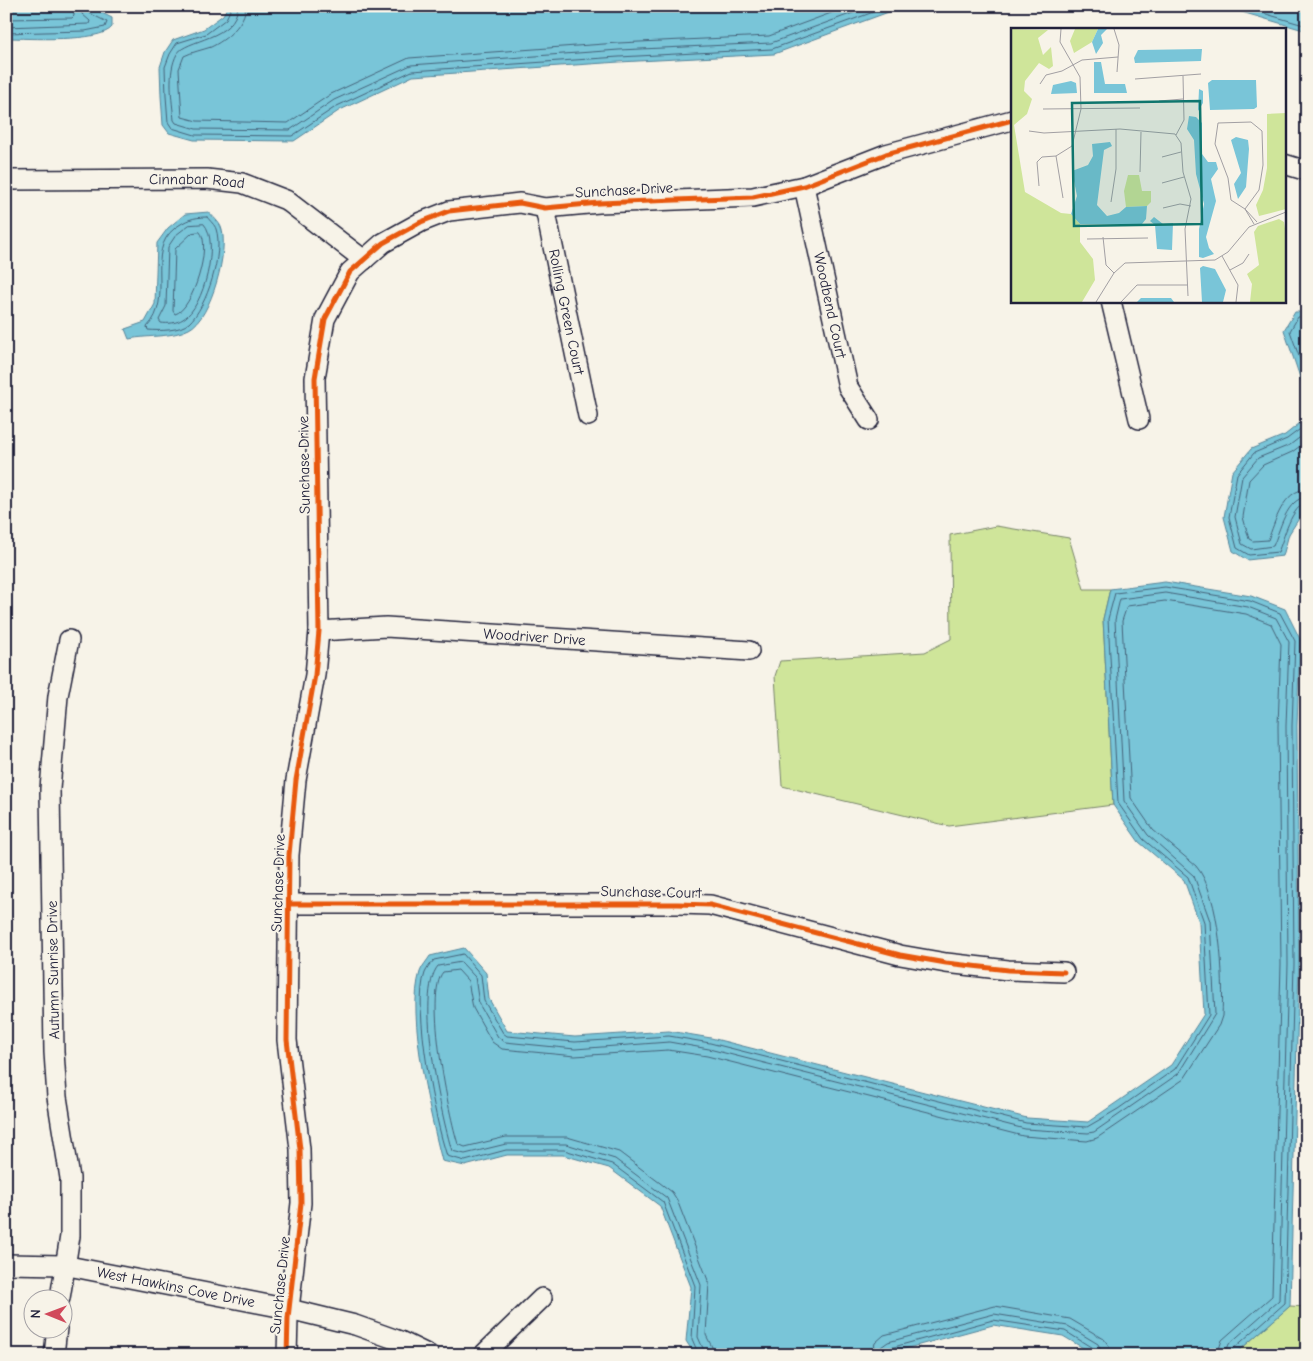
<svg xmlns="http://www.w3.org/2000/svg" width="1313" height="1361" viewBox="0 0 1313 1361" font-family="'Comic Neue',sans-serif">
<style>
.green{fill:#cfe59a;stroke:#78846a}
.water{fill:#79c5d8;stroke:#568499}
.lines{fill:none;stroke-linecap:round;stroke-linejoin:round}
.shore{stroke:#45637a;stroke-width:1}
.street-casing{stroke:#22223b;stroke-width:22}
.street{stroke:#f7f3e8;stroke-width:19}
.cycleway-casing{stroke:#f7f3e8;stroke-width:8}
.cycleway{stroke:#e8590c;stroke-width:5}
.labels{text-anchor:middle;stroke-width:4;stroke-linejoin:round;paint-order:stroke}
.street-label{font-size:15px;fill:#22223b;stroke:#f7f3e8}
.inset-road{fill:none;stroke:#a29fa3;stroke-width:1}
.view{fill:#0f766e;fill-opacity:0.15;stroke:#0f766e;stroke-width:2.5}
.inset-edge{fill:none;stroke:#22223b;stroke-width:2.5}
</style>
<rect width="100%" height="100%" fill="#f7f3e8"/>
<filter id="ink" filterUnits="userSpaceOnUse"><feTurbulence type="fractalNoise" baseFrequency=".02" numOctaves="2"/><feDisplacementMap in="SourceGraphic" scale="10" xChannelSelector="R" yChannelSelector="G"/><feConvolveMatrix kernelMatrix="1 2 1 2 8 2 1 2 1" color-interpolation-filters="sRGB"/></filter>
<g filter="url(#ink)">
<!-- green -->
<path class="green" d="M 996,526 L 1069,538 L 1084,589 L 1110,589 L 1103,619 L 1113,805 L 949,826 L 782,786 L 775,676 L 780,661 L 925,652 L 951,639 L 950,535 Z
M 1290,1306 L 1307,1307 L 1307,1355 L 1234,1355 Z"/>
<!-- water -->
<path class="water" d="M 6,6 L 88,6 L 112,18 L 112,27 C 100,43 27,38 6,38 Z
M 228,6 L 905,6 L 774,54 L 619,62 L 413,76 L 340,110 L 294,141 L 194,140 L 169,133 L 163,125 L 161,96 L 160,67 L 165,52 L 173,40 L 204,29 L 223,15 Z
M 1221,6 L 1307,6 L 1307,31 Z
M 209,212 C 212,216 219,222 221,227 C 230,248 211,319 189,329 C 172,338 148,335 129,339 L 125,329 L 145,322 L 155,304 L 157,243 L 168,228 L 185,214 Z
M 1295,312 L 1307,312 L 1307,398 L 1284,330 Z
M 1307,406 L 1307,506 L 1289,534 L 1283,556 L 1247,560 L 1233,551 L 1224,517 L 1232,472 L 1251,449 L 1285,435 L 1305,419 Z
M 1165,582 L 1251,596 L 1285,609 L 1300,639 L 1297,726 L 1299,964 L 1290,1306 L 1234,1355 L 1095,1355 L 1063,1336 L 993,1325 L 882,1355 L 695,1355 L 686,1341 L 691,1287 L 660,1206 L 609,1168 L 563,1155 L 507,1155 L 465,1166 L 442,1161 C 431,1117 406,1014 420,972 C 422,966 427,961 430,956 L 464,948 L 486,973 L 489,999 L 507,1031 L 575,1037 L 669,1031 L 711,1038 L 1027,1118 L 1088,1122 L 1171,1065 L 1204,1014 L 1199,922 L 1184,880 L 1139,842 L 1113,805 L 1103,619 L 1110,589 Z"/>
<g class="lines">
<!-- shore -->
<path class="shore" d="M 232,6 L 226,19 L 206,34 L 177,43 L 170,54 L 165,67 L 166,96 L 168,122 L 172,128 L 195,135 L 292,136 L 337,106 L 412,71 L 619,57 L 772,49 L 890,6
M 238,6 C 236,40 185,39 177,54 C 167,72 172,100 174,120 L 176,123 L 196,129 L 290,130 L 334,100 L 411,65 L 619,50 L 771,43 L 872,6
M 246,6 C 245,24 226,40 211,47 C 202,50 192,52 184,56 L 179,69 L 182,117 L 197,121 L 288,123 L 331,94 L 409,58 L 618,43 L 769,36 L 850,6
M 1239,6 L 1307,26
M 6,19 L 72,18 L 74,16 L 73,6
M 6,27 L 89,24 L 90,21 L 82,14 L 80,6
M 6,33 L 85,31 L 105,27 L 107,22 L 89,13 L 87,6
M 207,217 C 210,221 215,225 216,229 C 224,252 207,307 189,323 C 180,331 160,331 148,330 L 147,327 C 175,299 144,252 175,228 C 186,220 193,217 207,217 Z
M 204,224 C 220,241 204,308 183,319 C 177,323 168,324 161,323 L 159,320 L 166,306 L 168,247 L 176,235 L 189,225 Z
M 200,232 C 212,244 193,310 175,314 L 173,311 L 175,249 L 192,233 Z
M 1307,317 L 1298,317 L 1290,331 L 1307,379
M 1307,424 L 1287,439 L 1254,453 L 1237,474 L 1229,517 L 1237,548 L 1249,555 L 1278,552 C 1284,539 1291,505 1307,503
M 1307,432 L 1290,445 L 1258,458 L 1242,477 L 1235,517 L 1242,544 L 1251,549 L 1273,546 C 1280,531 1286,498 1307,497
M 1307,441 L 1292,452 L 1263,465 L 1249,480 L 1243,517 L 1249,539 L 1253,541 L 1268,540 C 1275,522 1283,490 1307,489
M 699,1355 L 692,1339 L 695,1286 L 663,1202 L 612,1164 L 564,1150 L 506,1150 L 465,1161 L 447,1156 C 435,1120 412,1007 425,973 C 427,968 431,964 434,960 L 463,954 L 481,975 L 484,1001 L 503,1033 L 507,1036 L 575,1042 L 669,1036 L 710,1043 L 1026,1123 L 1087,1127 L 1118,1109 L 1175,1069 L 1209,1015 L 1204,922 L 1188,877 L 1143,839 L 1118,803 L 1108,619 L 1115,593 L 1165,587 L 1250,601 L 1280,613 L 1295,641 L 1292,726 L 1294,964 L 1285,1303 L 1233,1349 L 1231,1355
M 706,1355 L 698,1337 L 701,1285 L 667,1198 L 615,1159 L 566,1144 L 506,1144 L 465,1154 L 452,1151 C 441,1115 415,994 438,966 L 461,962 L 475,977 L 479,1004 L 498,1037 L 505,1042 L 575,1049 L 669,1042 L 709,1049 L 1025,1129 L 1088,1133 L 1094,1132 L 1178,1074 L 1215,1014 L 1210,921 L 1194,876 L 1148,835 L 1124,801 L 1115,620 L 1120,599 L 1165,593 L 1248,607 L 1276,618 L 1289,642 L 1286,726 L 1288,964 L 1279,1300 L 1229,1344 L 1225,1355
M 713,1355 L 712,1347 L 706,1335 L 709,1283 L 677,1200 L 672,1192 L 619,1152 L 567,1137 L 506,1137 L 465,1147 L 458,1144 C 449,1116 424,994 443,972 L 458,970 L 468,981 L 473,1008 L 492,1042 L 502,1049 L 575,1056 L 668,1050 L 707,1056 L 1023,1136 L 1087,1141 L 1097,1138 L 1184,1079 L 1219,1025 L 1222,1016 C 1224,980 1221,895 1196,866 L 1153,830 L 1131,798 L 1122,621 L 1127,606 L 1165,601 L 1246,614 L 1271,624 L 1281,644 L 1278,726 L 1281,964 L 1272,1296 L 1222,1340 L 1217,1355
M 872,1355 L 875,1343 L 884,1335 L 995,1306 L 1070,1319 L 1104,1339 L 1109,1346 L 1110,1355
M 879,1355 L 881,1347 L 888,1342 L 994,1314 L 1068,1326 L 1098,1344 L 1103,1355
M 885,1355 L 890,1348 L 993,1320 L 1065,1331 L 1094,1349 L 1097,1355"/>
<defs>
<g id="street">
<path d="M 1284,164 L 1307,171"/>
<path id="s1" d="M 6,180 L 207,179 L 242,183 L 286,200 L 364,260"/>
<path id="s2" d="M 804,186 L 848,387 L 869,420"/>
<path id="s3" d="M 545,208 L 588,416"/>
<path d="M 1111,301 L 1139,419"/>
<path id="s4" d="M 319,631 L 386,627 L 749,651"/>
<path d="M 289,904 L 678,904 L 710,905 L 900,955 L 946,963 L 1008,970 L 1064,972"/>
<path id="s5" d="M 6,1264 L 63,1265 L 289,1309 L 355,1325 L 400,1341 L 429,1355"/>
<path d="M 60,1298 L 70,1236 L 70,1178 L 57,1097 L 54,1052 L 50,789 L 58,696 L 69,640"/>
<path d="M 54,1355 L 57,1328"/>
<path d="M 287,1355 L 288,1318 L 301,1203 L 300,1149 L 287,1040 L 289,855 L 296,780 L 315,675 L 319,631 L 315,378 L 325,319 L 350,272 L 383,243 L 421,222 L 449,211 L 520,203 L 545,208 L 599,203 L 753,197 L 804,186 L 886,154 L 1012,120"/>
<path d="M 483,1355 L 542,1298"/>
</g>
</defs>
<!-- street casing -->
<use href="#street" class="street-casing"/>
<!-- street -->
<use href="#street" class="street"/>
<defs>
<path id="cycleway" d="M 289,904 L 678,904 L 710,905 L 900,955 L 946,963 L 1008,970 L 1064,972
M 287,1355 L 288,1318 L 301,1203 L 300,1149 L 287,1040 L 289,855 L 296,780 L 315,675 L 319,631 L 315,378 L 325,319 L 350,272 L 383,243 L 421,222 L 449,211 L 520,203 L 545,208 L 599,203 L 753,197 L 804,186 L 886,154 L 1012,120"/>
</defs>
<!-- cycleway casing -->
<use href="#cycleway" class="cycleway-casing"/>
<!-- cycleway -->
<use href="#cycleway" class="cycleway"/>
</g>
</g>
<g class="labels">
<!-- street labels -->
<g class="street-label">
<text dy="5" stroke="none"><textPath href="#s1" startOffset="191">Cinnabar Road</textPath></text>
<text transform="translate(624 190) rotate(-3)" y="5">Sunchase Drive</text>
<text dy="5" stroke="none"><textPath href="#s2" startOffset="122">Woodbend Court</textPath></text>
<text dy="5" stroke="none"><textPath href="#s3" startOffset="106">Rolling Green Court</textPath></text>
<text transform="translate(304 465) rotate(-91)" y="5">Sunchase Drive</text>
<text dy="5" stroke="none"><textPath href="#s4" startOffset="216">Woodriver Drive</textPath></text>
<text transform="translate(278 883) rotate(-88)" y="5">Sunchase Drive</text>
<text transform="translate(651 892) rotate(1)" y="5">Sunchase Court</text>
<text transform="translate(53 970) rotate(-91)" y="5">Autumn Sunrise Drive</text>
<text transform="translate(280 1285) rotate(-84)" y="5">Sunchase Drive</text>
<text dy="5" stroke="none"><textPath href="#s5" startOffset="172">West Hawkins Cove Drive</textPath></text>
</g>
</g>
<!-- overview -->
<g transform="translate(1011 28)">
<rect width="275" height="275" fill="#f7f3e8"/>
<path d="M 0,1 L 37,2 L 27,10 L 32,27 L 40,19 L 42,38 L 38,41 L 28,35 L 14,53 L 13,63 L 21,71 L 16,86 L 3,97 L 14,164 L 50,185 L 60,186 L 69,196 L 69,214 L 82,231 L 84,252 L 71,274 L 0,274 ZM 64,1 L 87,1 L 81,14 L 63,25 L 59,13 ZM 275,85 L 275,181 L 248,188 L 245,177 L 252,162 L 256,140 L 256,86 ZM 117,147 L 128,147 L 131,163 L 140,163 L 140,174 L 136,178 L 115,179 L 113,163 ZM 268,191 L 273,194 L 275,207 L 275,274 L 239,274 L 241,256 L 236,246 L 248,237 L 243,204 L 247,198 Z" fill="#cfe59a"/>
<path d="M 87,1 L 96,1 L 90,7 L 92,15 L 85,26 L 81,14 ZM 191,21 L 190,33 L 124,35 L 123,30 L 127,22 ZM 83,34 L 90,34 L 94,56 L 114,56 L 116,65 L 83,65 ZM 201,52 L 245,52 L 246,79 L 243,81 L 199,82 L 197,55 ZM 60,53 L 65,55 L 66,65 L 40,66 L 42,57 ZM 188,61 L 192,63 L 192,75 L 187,83 ZM 178,88 L 185,89 L 191,95 L 191,126 L 197,134 L 205,134 L 207,141 L 200,151 L 205,173 L 195,209 L 198,220 L 203,226 L 192,230 L 188,229 L 188,201 L 193,176 L 185,146 L 183,112 L 176,101 ZM 225,109 L 237,112 L 238,121 L 235,159 L 227,171 L 223,156 L 230,145 L 220,112 ZM 99,114 L 101,118 L 93,122 L 86,177 L 96,188 L 108,185 L 115,179 L 136,178 L 135,191 L 131,196 L 69,196 L 60,186 L 66,168 L 61,143 L 77,137 L 82,128 L 81,116 ZM 143,189 L 152,196 L 162,195 L 161,222 L 146,221 L 144,197 L 139,193 ZM 192,238 L 204,241 L 215,262 L 212,274 L 191,274 L 189,240 ZM 130,270 L 160,270 L 163,274 L 126,274 Z" fill="#79c5d8"/>
<path class="inset-road" d="M 103,1 L 108,17 L 106,44M 124,51 L 190,46M 29,56 L 35,47 L 51,43 L 71,32 L 107,29M 148,73 L 172,71M 32,81 L 129,80M 240,94 L 251,103 L 252,137 L 248,162 L 234,181 L 220,172 L 217,150 L 204,116 L 207,95 ZM 18,103 L 33,105 L 109,101 L 164,106 L 170,115 L 172,144 L 180,171 L 174,201 L 177,268M 165,107 L 173,92 L 172,48M 45,128 L 52,170M 151,129 L 170,124M 129,144 L 130,104M 151,155 L 173,149M 28,158 L 26,134 L 31,129 L 45,128 L 61,118 L 70,81 L 69,49 L 49,14 L 50,1M 100,174 L 105,141 L 105,101M 152,180 L 169,176 L 180,178M 243,196 L 234,181 L 246,194M 92,209 L 95,237 L 103,245M 76,211 L 137,210M 211,228 L 227,257 L 225,274M 219,242 L 232,235 L 238,226M 85,274 L 103,245 L 114,235 L 204,232 L 217,224 L 238,199 L 275,184M 110,274 L 126,257 L 176,257"/>
<path class="view" d="M 189,73 L 191,196 L 63,198 L 61,75 Z"/>
<rect width="275" height="275" class="inset-edge"/>
</g>
<!-- margin -->
<rect width="1313" height="1361" fill="none" stroke="#f7f3e8" stroke-width="25"/>
<rect x="12" y="12" width="1288" height="1336" fill="none" stroke="#22223b" stroke-width="2" filter="url(#ink)"/>
<!-- north arrow -->
<g transform="translate(48 1314) rotate(271)"><circle r="24" fill="#f7f3e8" stroke="#a29fa3"/>
<path d="M0-4L9 19L0 12L-9 19Z" fill="#d1495b"/>
<text y="-8" font-size="14" font-weight="bold" text-anchor="middle" fill="#22223b">N</text>
</g>
</svg>
